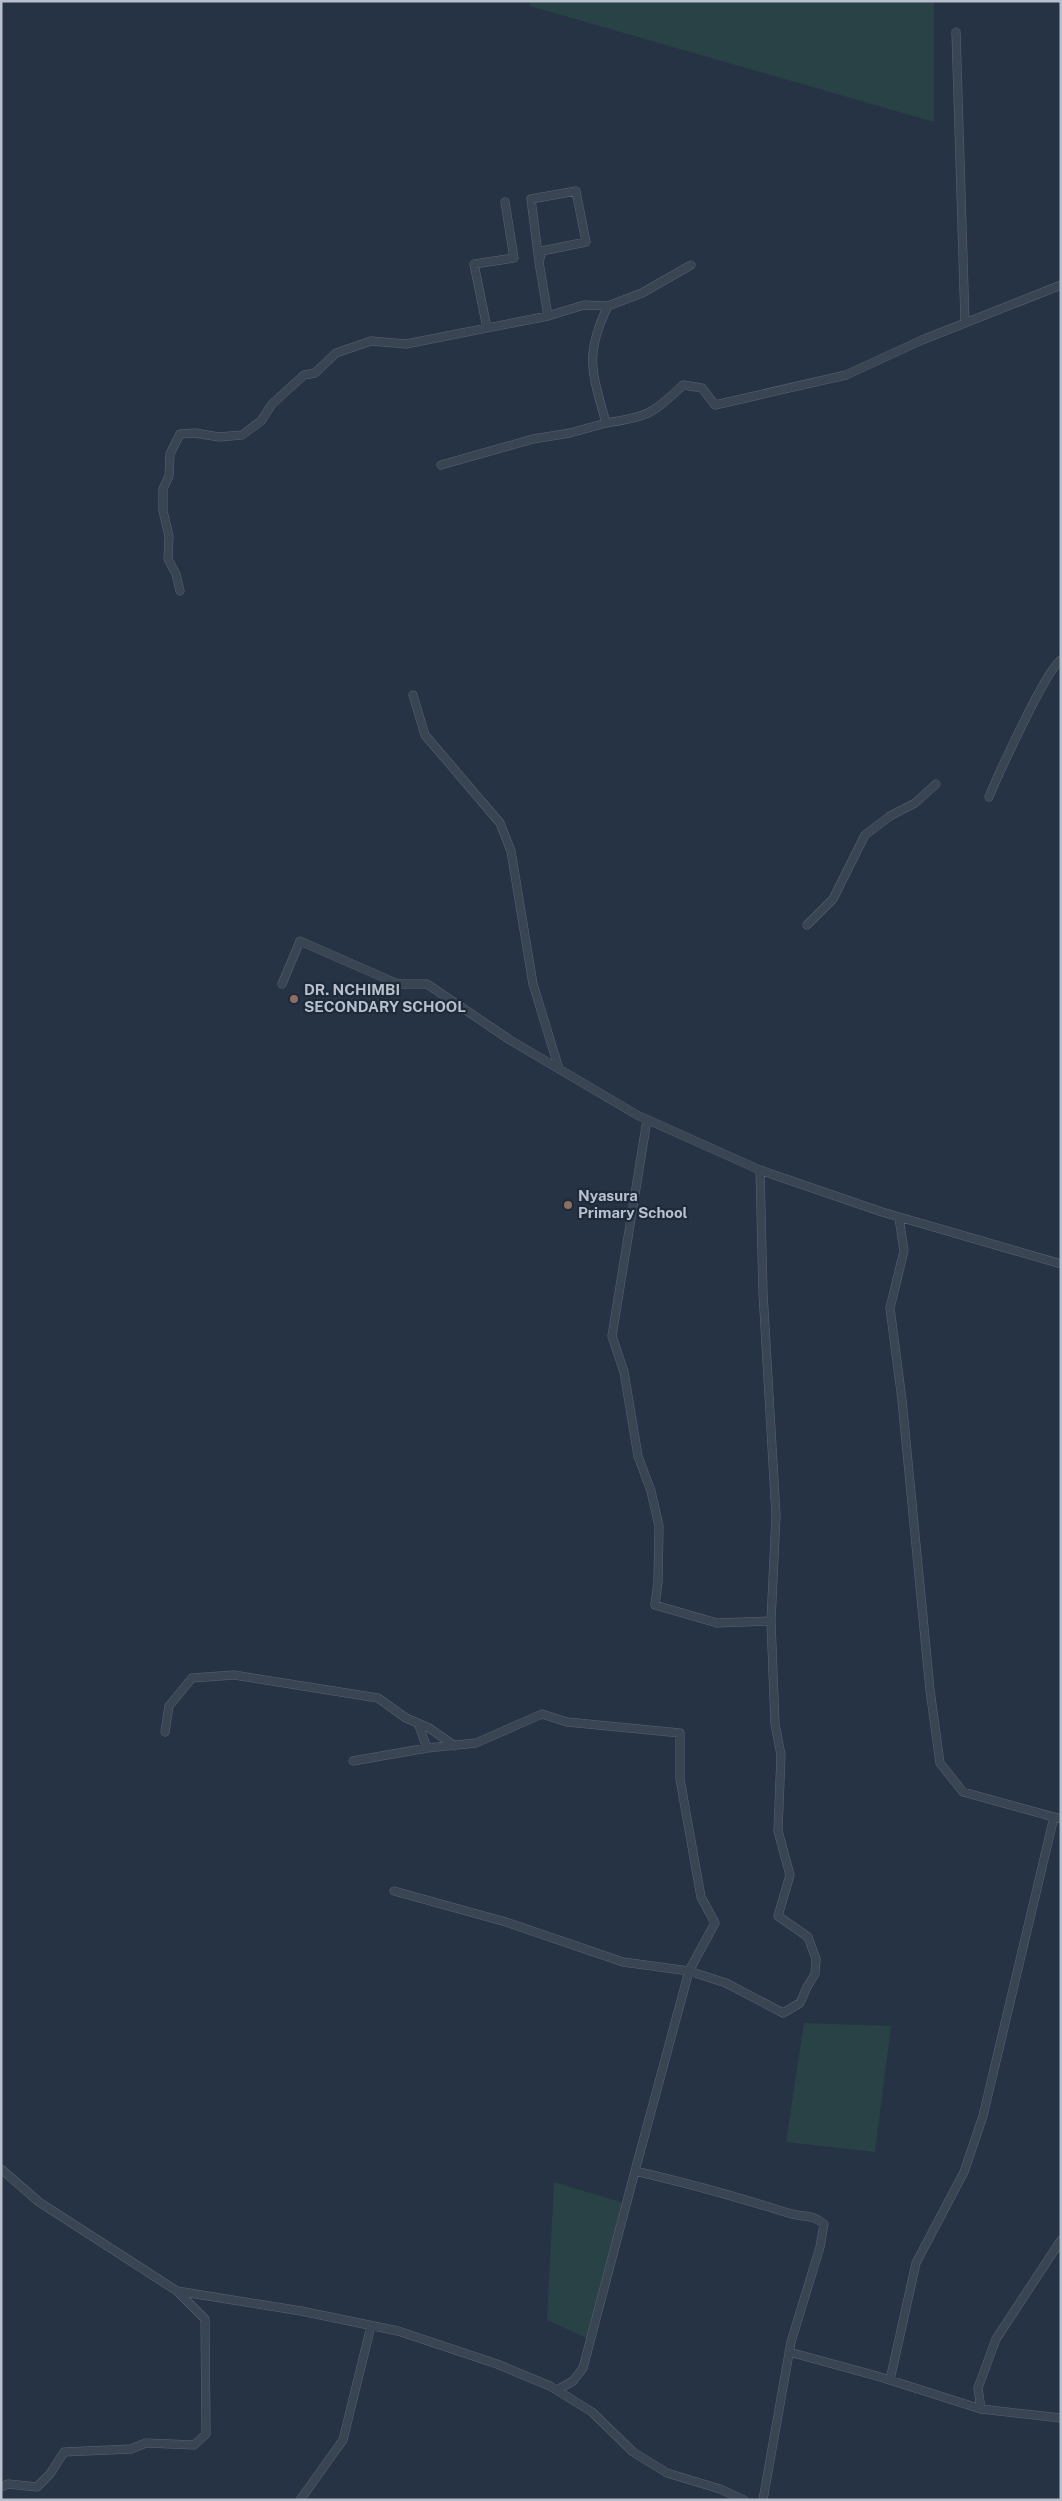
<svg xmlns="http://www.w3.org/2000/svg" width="1062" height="2501" viewBox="0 0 1062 2501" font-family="'Public Sans',sans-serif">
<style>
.green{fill:#284245}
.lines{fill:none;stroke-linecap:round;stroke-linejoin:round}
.minor-casing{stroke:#596371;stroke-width:9}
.minor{stroke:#3a4554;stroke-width:8}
.education-dot{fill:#8d6e63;stroke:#1f2a39;stroke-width:2}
.labels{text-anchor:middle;stroke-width:4.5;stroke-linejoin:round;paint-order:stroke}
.poi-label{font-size:15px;font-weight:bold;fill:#b8c0cd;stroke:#1f2a39;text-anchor:start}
</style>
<rect width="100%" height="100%" fill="#263344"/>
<!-- green -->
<path class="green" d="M 530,1 L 934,1 L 934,122 L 530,6 Z
M 804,2023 L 891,2026 L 875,2152 L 786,2142 Z
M 554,2182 L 627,2204 L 591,2340 L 547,2320 Z"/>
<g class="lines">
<defs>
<path id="minor" d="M 956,32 L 965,322
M 539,262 L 531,199 L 576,191 L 586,242 L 542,251 L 539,262 L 548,316
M 608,306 C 584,355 592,372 606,423 C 647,417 653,414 683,385 L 702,388 L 715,405 L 846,375 L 922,340 L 1061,285
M 487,328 L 474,264 L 514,258 L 505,202
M 441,465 L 533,439 L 570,433 L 606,423
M 180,591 L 176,574 L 168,559 L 169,536 L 163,511 L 163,489 L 169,476 L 170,454 L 180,434 L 195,433 L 219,437 L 242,435 L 261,421 L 272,404 L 304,375 L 315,373 L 336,353 L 371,341 L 406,344 L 548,316 L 584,305 L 608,306 L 642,293 L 691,265
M 413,695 L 425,735 L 500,823 L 511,851 L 533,984 L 559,1069
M 989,797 C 998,775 1047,668 1061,660
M 807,925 L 833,899 L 865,835 L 890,816 L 915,803 L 936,784
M 282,984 L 300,941 L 398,984 L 427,984 L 510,1040 L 637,1115 L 760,1170 L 882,1212 L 1061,1264
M 647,1120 L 612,1336 L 624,1372 L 638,1456 L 651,1491 L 659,1526 L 658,1582 L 655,1605 L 717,1623 L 771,1621 L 776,1515 L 763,1293 L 760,1170
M 899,1218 L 904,1251 L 890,1308 L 902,1400 L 930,1690 L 940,1763 L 963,1792 L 1061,1819
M 418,1723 L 427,1748
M 165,1732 L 169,1706 L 192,1678 L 234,1675 L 378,1698 L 406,1718 L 429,1728 L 455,1746
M 353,1761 L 427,1748 L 476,1743 L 542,1714 L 567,1722 L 680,1733 L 680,1779 L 701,1897 L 715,1923 L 689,1971 L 635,2171
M 394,1891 L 506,1922 L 623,1962 L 689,1971 L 726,1983 L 783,2013 L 800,2003 L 807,1987 L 815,1974 L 816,1959 L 808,1937 L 778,1916 L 790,1875 L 778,1831 L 781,1755 L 775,1724 L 771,1621
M 1,2169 L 39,2202 L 177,2291 L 301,2311 L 398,2331 L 497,2364 L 550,2386 L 592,2412 L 633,2452 L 667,2473 L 720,2489 L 744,2500
M 1061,2240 L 996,2339 L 978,2388 L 981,2409 L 1061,2418
M 789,2352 L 877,2376 L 981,2409
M 890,2380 L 916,2263 L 964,2172 L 983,2116 L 1054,1817
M 557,2390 L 573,2381 L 583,2368 L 635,2171 C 687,2183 738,2197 788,2213 C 803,2218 810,2213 824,2224 L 820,2247 L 791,2342 L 763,2500
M 1,2487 L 8,2484 L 37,2487 L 50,2474 L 64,2452 L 131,2449 L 146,2443 L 194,2445 L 206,2434 L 205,2319 L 177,2291
M 300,2500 L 343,2440 L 371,2326"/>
</defs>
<!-- minor casing -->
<use href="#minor" class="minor-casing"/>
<!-- minor -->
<use href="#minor" class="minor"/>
</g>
<!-- markers -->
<g class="education-dot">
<circle cx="294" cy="999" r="5"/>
<circle cx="568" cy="1205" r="5"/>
</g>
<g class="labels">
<!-- poi labels -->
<g class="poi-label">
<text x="304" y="995">DR. NCHIMBI<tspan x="304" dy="17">SECONDARY SCHOOL</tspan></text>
<text x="578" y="1201">Nyasura<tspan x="578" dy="17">Primary School</tspan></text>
</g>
</g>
<!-- border -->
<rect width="1062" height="2501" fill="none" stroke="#b8c0cd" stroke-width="5"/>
</svg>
